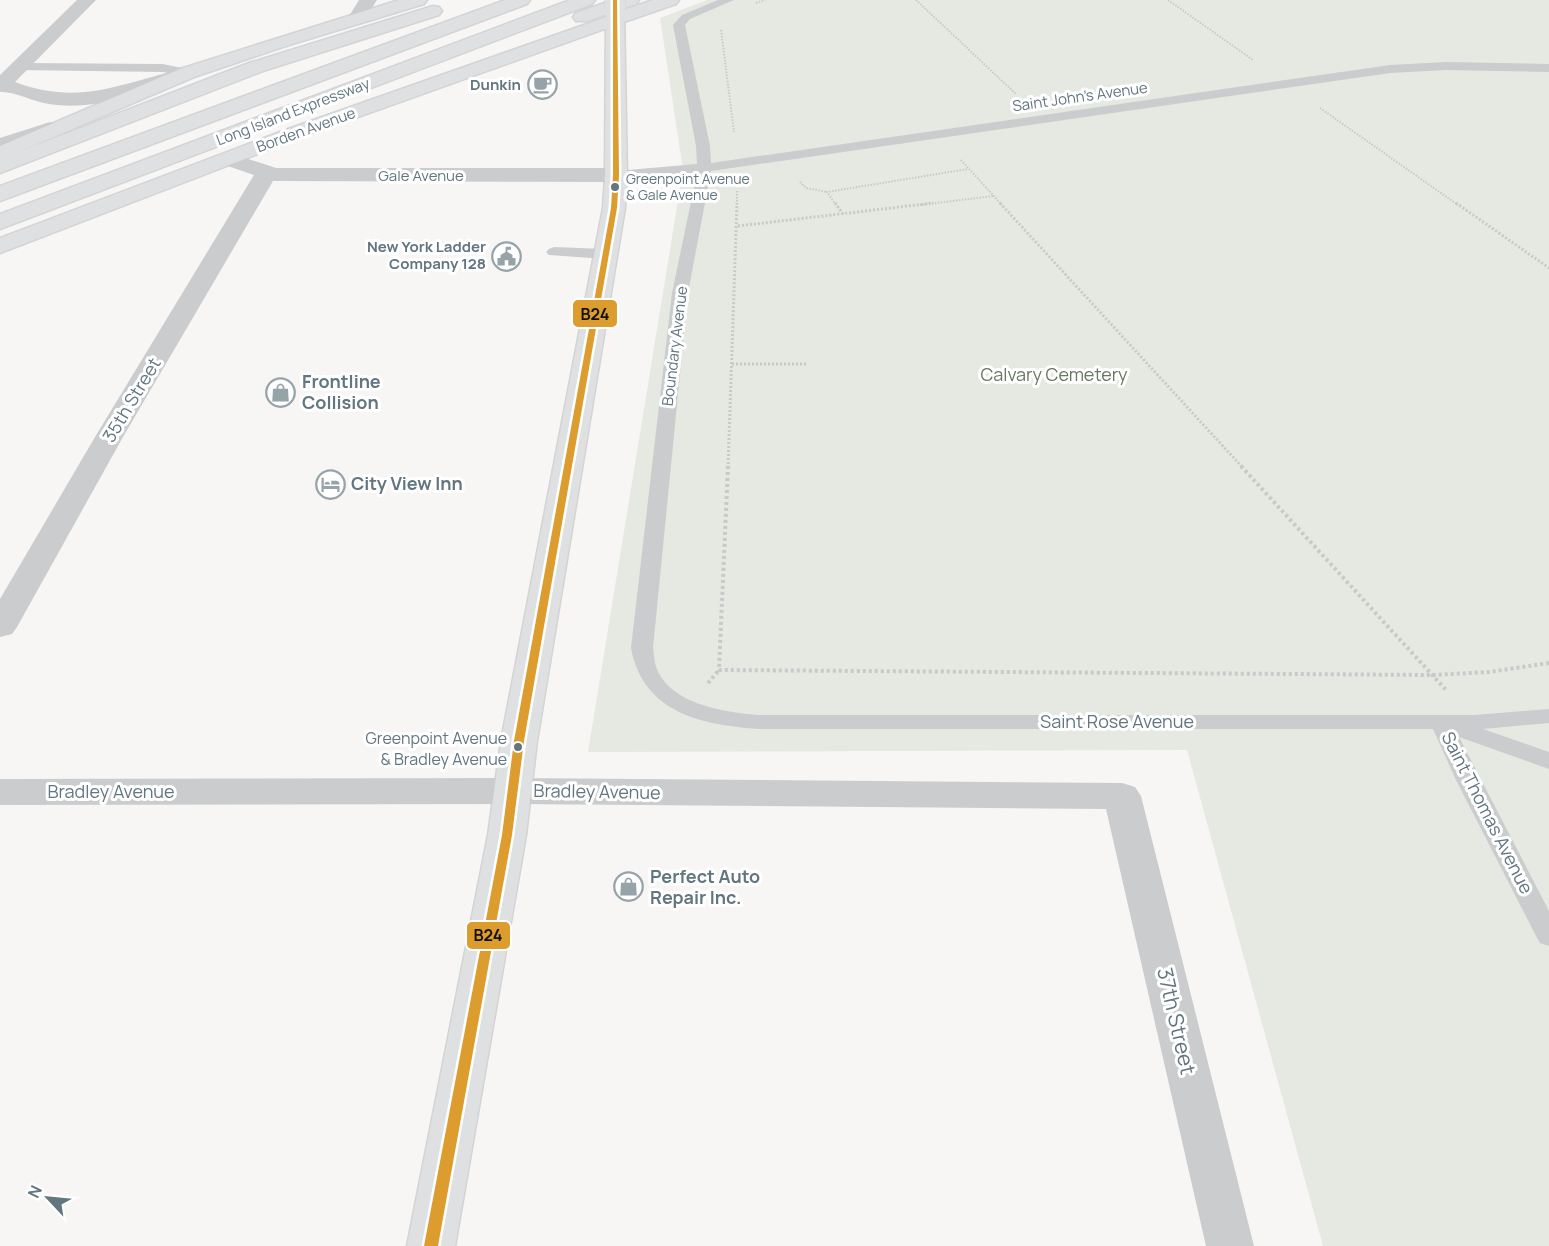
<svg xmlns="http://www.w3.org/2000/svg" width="1549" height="1246" viewBox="0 0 1549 1246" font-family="Manrope,sans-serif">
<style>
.green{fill:#e6e8e2}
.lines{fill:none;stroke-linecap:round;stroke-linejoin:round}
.secondary-casing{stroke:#d3d4d5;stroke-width:3}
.primary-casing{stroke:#d4d4d5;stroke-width:3}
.highway-casing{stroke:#d3d4d4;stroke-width:3}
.path-far2{stroke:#c8caca;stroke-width:2;stroke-dasharray:1.5 1.5;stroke-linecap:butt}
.path-far1{stroke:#c8caca;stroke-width:3;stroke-dasharray:2 2;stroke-linecap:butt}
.path{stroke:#c8caca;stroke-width:4;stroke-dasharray:3 3;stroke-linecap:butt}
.lane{fill:#cbcccd;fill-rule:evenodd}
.street{fill:#cbcccd;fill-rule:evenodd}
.secondary{fill:#dfe0e1;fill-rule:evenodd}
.primary{fill:#dfe0e1;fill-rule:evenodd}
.highway{fill:#dfe0e1;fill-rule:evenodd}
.primary-bridge-casing{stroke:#d4d4d5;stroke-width:21;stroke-linecap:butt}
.primary-bridge{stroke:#dfe0e1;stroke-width:20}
.bus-1-casing{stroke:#fff;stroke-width:5}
.bus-1{fill:#dc9c2e;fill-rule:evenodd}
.bus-dot{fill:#627680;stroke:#fff;stroke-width:2}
.labels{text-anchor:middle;stroke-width:6;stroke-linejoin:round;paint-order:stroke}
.far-bus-label{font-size:14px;fill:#627680;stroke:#fff;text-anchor:start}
.far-poi-label{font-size:15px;font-weight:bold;fill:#627680;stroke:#fff;text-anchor:end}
.far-street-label{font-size:15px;fill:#627680;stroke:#fff}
.bus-label{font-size:16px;fill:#627680;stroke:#fff;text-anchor:end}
.park-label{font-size:18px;fill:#687861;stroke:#fff}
.poi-label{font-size:18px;font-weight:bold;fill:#627680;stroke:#fff;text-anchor:start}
.street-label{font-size:18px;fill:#627680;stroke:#fff}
.near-street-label{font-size:21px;fill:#627680;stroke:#fff}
.line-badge{stroke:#fff;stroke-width:2}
.pale-badge-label{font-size:16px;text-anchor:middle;font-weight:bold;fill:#111}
</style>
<rect width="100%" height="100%" fill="#f7f6f5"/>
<!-- green -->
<path class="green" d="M 707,0 L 1549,0 L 1549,1246 L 1323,1246 L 1187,750 L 588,752 L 683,170 L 660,18 Z"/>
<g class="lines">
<defs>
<path id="secondary" d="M 399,0 L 427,0 L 424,4 L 289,45 L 194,77 L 0,160 L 0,146 L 180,69 Z
M 615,14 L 621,15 L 624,19 L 621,23 L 302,137 L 0,253 L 0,238 L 288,129 Z"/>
<path id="primary" d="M 615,4 L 621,5 L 624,9 L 627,175 L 625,208 L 537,741 L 526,835 L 455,1246 L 407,1246 L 488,835 L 501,741 L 603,208 L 605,175 L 606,9 L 609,5 Z"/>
<path id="highway" d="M 505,0 L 530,0 L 527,4 L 0,201 L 0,186 Z
M 570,0 L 595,0 L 592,4 L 0,229 L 0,214 Z
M 613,0 L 639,0 L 636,4 L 588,21 L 576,21 L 573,17 L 576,13 Z
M 653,0 L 679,0 L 676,4 L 621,23 L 609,23 L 606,19 L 609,15 Z
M 433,6 L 439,7 L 442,11 L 439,15 L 263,71 L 0,173 L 0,159 L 249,63 Z"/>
</defs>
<!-- secondary casing -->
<use href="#secondary" class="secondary-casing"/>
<!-- primary casing -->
<use href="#primary" class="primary-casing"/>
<!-- highway casing -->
<use href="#highway" class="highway-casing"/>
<!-- path-far2 -->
<path class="path-far2" d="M 916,0 L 1016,94
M 1168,0 L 1253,60
M 756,3 L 765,0
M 721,30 L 734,132
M 1320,108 L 1458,205
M 961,160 L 1002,205
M 800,182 L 806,188 L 827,192
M 737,191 L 737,205
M 836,205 L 827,192 L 968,169
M 920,205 L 993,196"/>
<!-- path-far1 -->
<path class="path-far1" d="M 835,203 L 843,214
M 1000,203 L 1243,468
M 1456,203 L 1549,268
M 738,226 L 933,203
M 732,364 L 807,364
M 728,468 L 737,203"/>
<!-- path -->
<path class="path" d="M 728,466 L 719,670 L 1432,675 L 1489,672 L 1549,663
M 1241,466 L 1446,690
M 708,683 L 719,670"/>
<!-- lane -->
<path class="lane" d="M 718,0 L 734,0 L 690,19 L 685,25 L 710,146 L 711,163 L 1390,65 L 1446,62 L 1549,64 L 1549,72 L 1446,70 L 1390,73 L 711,171 L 688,293 L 653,648 C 654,654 654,661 656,667 C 670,705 725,712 759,715 L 1475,715 L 1549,709 L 1549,723 L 1483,729 L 1549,752 L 1549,769 L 1459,737 L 1549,911 L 1549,946 L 1540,943 L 1536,936 L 1456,780 L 1433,729 L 759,729 C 702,725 643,713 631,648 L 672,293 L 697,173 L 616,179 L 609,175 L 616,171 L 697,164 L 696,146 L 673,25 L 682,15 Z
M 20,63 L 163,64 L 191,70 L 193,73 L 187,77 L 163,72 L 16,70 L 14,67 Z
M 554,247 L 605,249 L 613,254 L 605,259 L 549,255 L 546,252 L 549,249 Z"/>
<!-- street -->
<path class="street" d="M 77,0 L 96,0 L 15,82 C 76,105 115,86 174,71 L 181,73 L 184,77 L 181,81 C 138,94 94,111 49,104 C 34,102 14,91 0,92 L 0,75 Z
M 359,0 L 377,0 L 363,22 L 351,22 L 348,18 Z
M 50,122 L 57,124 L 60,128 L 57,132 L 0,151 L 0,138 Z
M 230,153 L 276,168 L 616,168 L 624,170 L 627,175 L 624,180 L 616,182 L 273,181 L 123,437 L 17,627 L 12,634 L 0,637 L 0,599 L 95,437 L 254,175 L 222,164 L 219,159 L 222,154 Z
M 513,778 L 1122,783 L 1135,787 L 1141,796 L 1254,1246 L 1206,1246 L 1106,809 L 513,804 L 0,805 L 0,779 Z"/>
<!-- secondary -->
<use href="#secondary" class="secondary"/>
<!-- primary -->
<use href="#primary" class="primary"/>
<!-- highway -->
<use href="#highway" class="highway"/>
<defs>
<path id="primary-bridge" d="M 615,0 L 615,9"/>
</defs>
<!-- primary-bridge casing -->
<use href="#primary-bridge" class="primary-bridge-casing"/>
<!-- primary-bridge -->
<use href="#primary-bridge" class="primary-bridge"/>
<defs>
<path id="bus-1" d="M 613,0 L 617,0 L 619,175 L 617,208 L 524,741 L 512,835 L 438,1246 L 424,1246 L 502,835 L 514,741 L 611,208 L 613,175 Z"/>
</defs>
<!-- bus-1 casing -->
<use href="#bus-1" class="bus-1-casing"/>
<!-- bus-1 -->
<use href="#bus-1" class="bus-1"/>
</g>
<!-- icons -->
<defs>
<symbol id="cafe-ring" viewBox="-11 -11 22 22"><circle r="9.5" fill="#fff" stroke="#96a3a9" stroke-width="1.5"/><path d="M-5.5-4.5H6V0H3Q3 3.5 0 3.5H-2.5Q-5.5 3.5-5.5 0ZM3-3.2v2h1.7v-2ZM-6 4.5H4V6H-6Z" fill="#96a3a9"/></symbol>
<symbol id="civic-ring" viewBox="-11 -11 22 22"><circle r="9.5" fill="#fff" stroke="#96a3a9" stroke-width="1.5"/><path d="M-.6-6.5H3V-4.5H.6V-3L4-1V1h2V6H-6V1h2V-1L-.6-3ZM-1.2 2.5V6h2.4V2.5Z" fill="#96a3a9"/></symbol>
<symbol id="shop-ring" viewBox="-11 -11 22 22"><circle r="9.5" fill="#fff" stroke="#96a3a9" stroke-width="1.5"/><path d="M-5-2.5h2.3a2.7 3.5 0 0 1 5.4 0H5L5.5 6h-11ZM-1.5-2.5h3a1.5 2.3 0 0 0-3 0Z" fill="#96a3a9"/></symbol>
<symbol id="hotel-ring" viewBox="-11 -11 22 22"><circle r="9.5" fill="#fff" stroke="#96a3a9" stroke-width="1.5"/><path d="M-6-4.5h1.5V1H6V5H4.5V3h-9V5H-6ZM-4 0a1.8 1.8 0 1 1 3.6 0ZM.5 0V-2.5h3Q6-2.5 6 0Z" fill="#96a3a9"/></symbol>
</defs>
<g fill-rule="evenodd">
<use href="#cafe-ring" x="526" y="68" width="33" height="33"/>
<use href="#civic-ring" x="490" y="240" width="33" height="33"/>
<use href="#shop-ring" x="264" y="376" width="33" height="33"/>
<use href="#hotel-ring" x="314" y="468" width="33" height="33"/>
<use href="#shop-ring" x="612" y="870" width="33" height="33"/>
</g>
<!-- markers -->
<g class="bus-dot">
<circle cx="615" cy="187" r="5"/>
<circle cx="518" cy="747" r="5"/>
</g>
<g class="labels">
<!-- far-bus labels -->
<g class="far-bus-label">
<text x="626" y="184">Greenpoint Avenue<tspan x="626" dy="16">&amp; Gale Avenue</tspan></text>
</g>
<!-- far-poi labels -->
<g class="far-poi-label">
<text x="521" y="90">Dunkin</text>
<text x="486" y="252">New York Ladder<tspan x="486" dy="17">Company 128</tspan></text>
</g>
<!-- far-street labels -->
<g class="far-street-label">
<text transform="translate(1080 97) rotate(-8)" y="5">Saint John's Avenue</text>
<text transform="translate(293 112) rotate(-21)" y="5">Long Island Expressway</text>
<text transform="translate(306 130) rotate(-20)" y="5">Borden Avenue</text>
<text x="421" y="181">Gale Avenue</text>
<text transform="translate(675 346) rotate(-83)" y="5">Boundary Avenue</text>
</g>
<!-- bus labels -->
<g class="bus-label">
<text x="507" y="744">Greenpoint Avenue<tspan x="507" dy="21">&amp; Bradley Avenue</tspan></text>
</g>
<!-- park labels -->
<g class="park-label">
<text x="1054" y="381">Calvary Cemetery</text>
</g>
<!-- poi labels -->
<g class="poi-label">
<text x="302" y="388">Frontline<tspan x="302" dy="21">Collision</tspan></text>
<text x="351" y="490">City View Inn</text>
<text x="650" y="883">Perfect Auto<tspan x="650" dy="21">Repair Inc.</tspan></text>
</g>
<!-- street labels -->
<g class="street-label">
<text transform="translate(132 400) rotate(-59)" y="6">35th Street</text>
<text x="1117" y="728">Saint Rose Avenue</text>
<text x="111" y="798">Bradley Avenue</text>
<text transform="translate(597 792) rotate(1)" y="6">Bradley Avenue</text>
<text transform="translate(1487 813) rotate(63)" y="6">Saint Thomas Avenue</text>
</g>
<!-- near-street labels -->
<g class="near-street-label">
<text transform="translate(1176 1021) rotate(77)" y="7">37th Street</text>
</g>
</g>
<g class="line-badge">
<rect x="572" y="299" width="46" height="29" rx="6" fill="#dc9c2e"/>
<rect x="466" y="921" width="45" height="29" rx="6" fill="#dc9c2e"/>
</g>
<g class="pale-badge-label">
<text x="595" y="320">B24</text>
<text x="488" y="941">B24</text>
</g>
<!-- north arrow -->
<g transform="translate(48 1198) rotate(296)" stroke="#ffffff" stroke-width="4.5" paint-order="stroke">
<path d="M0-4.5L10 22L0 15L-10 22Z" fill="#627680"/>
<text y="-9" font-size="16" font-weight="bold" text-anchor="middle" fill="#627680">N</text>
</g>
</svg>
